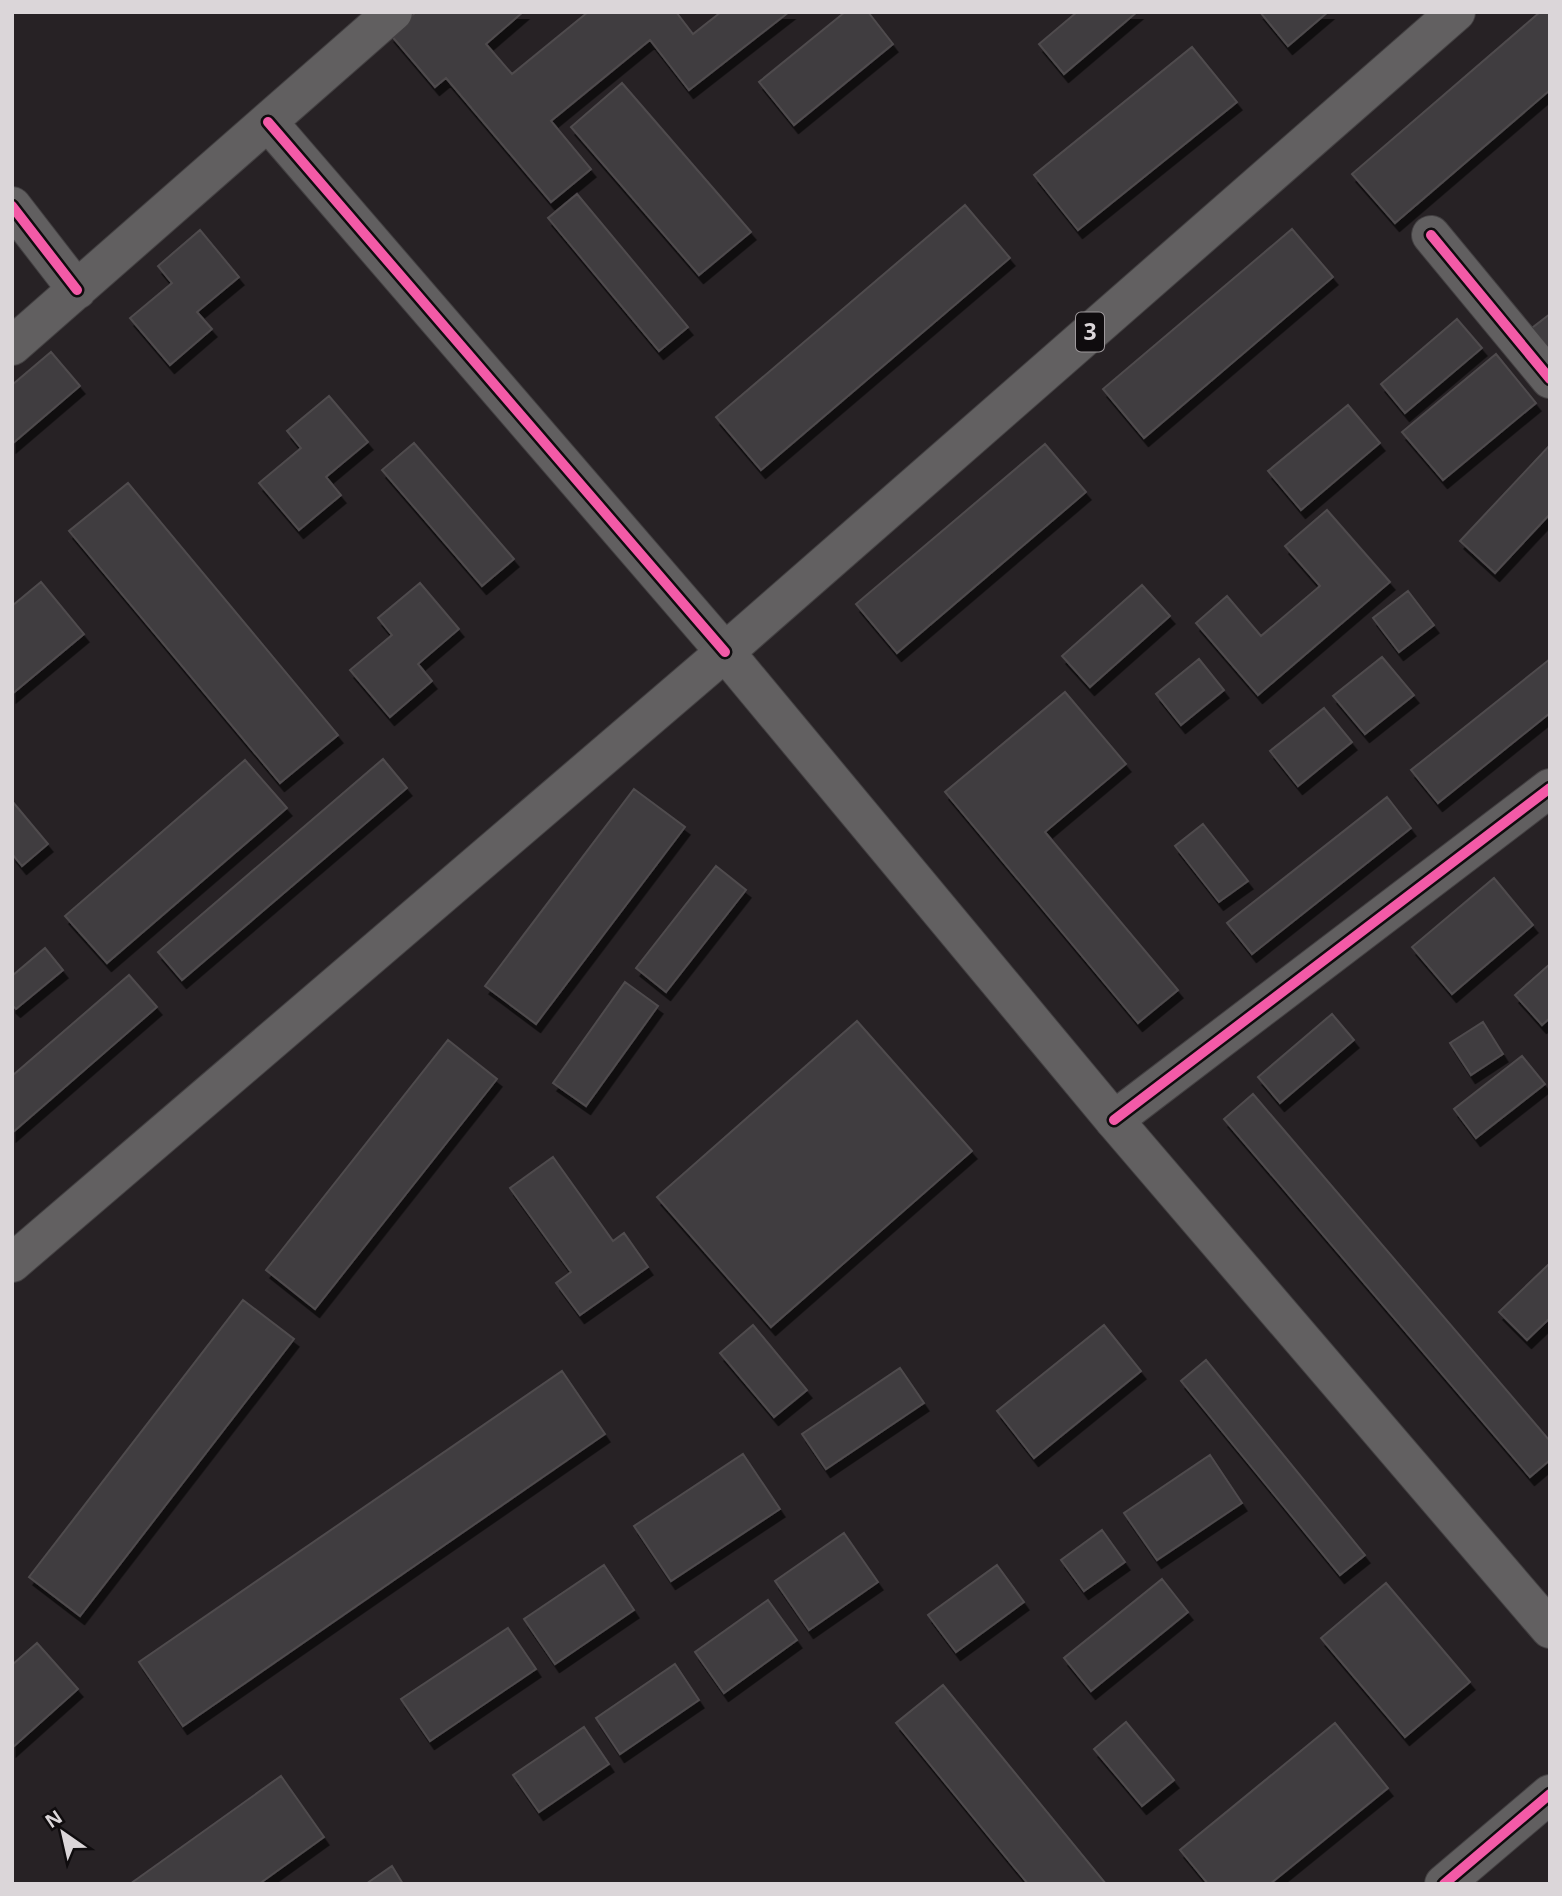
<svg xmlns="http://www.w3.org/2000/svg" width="1562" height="1896" viewBox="0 0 1562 1896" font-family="'Noto Sans',sans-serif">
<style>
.building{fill:#413d3f;stroke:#4f4b4e;stroke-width:2;filter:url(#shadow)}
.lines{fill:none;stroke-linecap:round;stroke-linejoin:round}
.minor-casing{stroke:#434042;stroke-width:40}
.major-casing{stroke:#434042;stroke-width:40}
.minor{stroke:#615f60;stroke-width:38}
.major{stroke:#626061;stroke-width:38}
.cycleway-casing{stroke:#0f0c0e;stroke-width:15}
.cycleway{stroke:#f35aa7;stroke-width:10}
.labels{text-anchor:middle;stroke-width:5;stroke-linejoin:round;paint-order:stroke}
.shield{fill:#0f0c0e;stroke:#9e999c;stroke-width:2}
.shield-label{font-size:23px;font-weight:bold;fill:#dbd6d9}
</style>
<defs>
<filter id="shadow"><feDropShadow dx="4.5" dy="8" stdDeviation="0" flood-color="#0009"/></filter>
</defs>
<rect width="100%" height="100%" fill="#272225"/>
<!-- building -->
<path class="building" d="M 416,12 L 523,12 L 486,44 L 512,74 L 588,12 L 676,12 L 693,34 L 721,12 L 789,12 L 689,90 L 650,40 L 551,121 L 591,169 L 551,202 L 446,78 L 435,87 L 390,34 Z
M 845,12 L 868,12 L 893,44 L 794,125 L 759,82 Z
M 1077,12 L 1137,12 L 1064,74 L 1039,44 Z
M 1260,12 L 1328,12 L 1288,46 Z
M 1540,12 L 1550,12 L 1550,90 L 1395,223 L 1352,174 Z
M 1192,47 L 1237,102 L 1078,230 L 1034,175 Z
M 622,83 L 751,232 L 699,275 L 571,127 Z
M 577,194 L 688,327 L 659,351 L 548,218 Z
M 965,205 L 1010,258 L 761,470 L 716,417 Z
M 1292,229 L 1333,277 L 1144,438 L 1103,389 Z
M 200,230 L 239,277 L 197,312 L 212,329 L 170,365 L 130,318 L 172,283 L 158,266 Z
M 1550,314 L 1550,358 L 1528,331 Z
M 1457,319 L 1482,348 L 1405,413 L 1381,384 Z
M 51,352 L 80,386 L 12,444 L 12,385 Z
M 1496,354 L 1536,403 L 1443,480 L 1402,432 Z
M 329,396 L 368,442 L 326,477 L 341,495 L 299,530 L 259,483 L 301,448 L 287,431 Z
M 1348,405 L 1380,443 L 1301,510 L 1268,471 Z
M 414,443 L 514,559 L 482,586 L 382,470 Z
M 1045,444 L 1086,492 L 897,653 L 856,604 Z
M 1550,445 L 1550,514 L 1495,573 L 1460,541 Z
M 128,483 L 338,735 L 280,783 L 69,531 Z
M 1327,510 L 1390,582 L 1258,695 L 1196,623 L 1227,596 L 1261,636 L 1320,586 L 1285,546 Z
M 41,582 L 84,634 L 12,694 L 12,606 Z
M 420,583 L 459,629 L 418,664 L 432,681 L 390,717 L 350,670 L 392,635 L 378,618 Z
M 1142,585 L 1170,616 L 1090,687 L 1062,656 Z
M 1408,591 L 1434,625 L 1399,652 L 1373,618 Z
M 1382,657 L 1414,695 L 1365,734 L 1333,696 Z
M 1199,659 L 1224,690 L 1181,725 L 1156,694 Z
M 1550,659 L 1550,713 L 1438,803 L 1411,770 Z
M 1065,692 L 1126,764 L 1045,832 L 1178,990 L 1138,1023 L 945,792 Z
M 1324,708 L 1352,742 L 1298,786 L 1270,751 Z
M 383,759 L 407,788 L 182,980 L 158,952 Z
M 245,760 L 287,808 L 107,963 L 65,916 Z
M 634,789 L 685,827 L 536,1024 L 485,986 Z
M 1387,797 L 1411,828 L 1252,954 L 1227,923 Z
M 12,801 L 48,844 L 22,866 L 12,854 Z
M 1203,824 L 1248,881 L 1219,902 L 1175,846 Z
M 716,866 L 746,890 L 666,992 L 636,968 Z
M 1494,878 L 1533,925 L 1452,994 L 1412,947 Z
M 45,948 L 63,970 L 16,1009 L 12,1005 L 12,976 Z
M 1550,964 L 1550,1018 L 1542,1025 L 1515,995 Z
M 129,975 L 157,1007 L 12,1133 L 12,1076 Z
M 625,982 L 658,1006 L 586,1106 L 553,1083 Z
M 1332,1014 L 1354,1040 L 1280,1103 L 1258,1077 Z
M 857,1021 L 972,1151 L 771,1327 L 657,1197 Z
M 1483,1022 L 1503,1054 L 1471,1075 L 1450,1043 Z
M 448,1040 L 497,1079 L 315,1309 L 266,1270 Z
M 1522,1056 L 1545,1084 L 1476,1138 L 1454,1109 Z
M 1253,1094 L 1550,1441 L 1550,1460 L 1530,1477 L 1224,1119 Z
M 553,1157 L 613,1241 L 624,1233 L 648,1267 L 580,1315 L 556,1283 L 571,1272 L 510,1188 Z
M 1550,1263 L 1550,1318 L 1527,1340 L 1499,1312 Z
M 243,1300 L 294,1339 L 80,1616 L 29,1577 Z
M 753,1325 L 807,1390 L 774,1417 L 720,1353 Z
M 1104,1325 L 1141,1371 L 1034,1458 L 997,1411 Z
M 1206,1360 L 1365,1555 L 1340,1575 L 1181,1381 Z
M 900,1368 L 924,1403 L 826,1469 L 802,1434 Z
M 562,1371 L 605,1434 L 183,1726 L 139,1662 Z
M 743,1454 L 780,1509 L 671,1581 L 634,1526 Z
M 1210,1455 L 1242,1503 L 1157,1560 L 1124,1513 Z
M 1102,1530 L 1125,1562 L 1084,1591 L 1061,1560 Z
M 844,1533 L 878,1582 L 809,1630 L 775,1581 Z
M 604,1565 L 634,1610 L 555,1664 L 524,1619 Z
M 997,1565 L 1024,1602 L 956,1652 L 928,1615 Z
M 1162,1579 L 1188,1612 L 1091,1691 L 1064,1658 Z
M 1386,1583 L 1470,1682 L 1405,1737 L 1321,1638 Z
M 768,1600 L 797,1640 L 724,1693 L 695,1652 Z
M 508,1628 L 536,1669 L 430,1741 L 401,1699 Z
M 37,1643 L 78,1689 L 12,1748 L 12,1665 Z
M 675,1664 L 699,1700 L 620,1754 L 596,1718 Z
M 943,1685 L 1106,1884 L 1028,1884 L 896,1723 Z
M 1126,1722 L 1174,1780 L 1142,1806 L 1094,1749 Z
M 1335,1723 L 1388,1788 L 1270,1884 L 1208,1884 L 1180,1850 Z
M 584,1727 L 609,1764 L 539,1812 L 513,1775 Z
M 281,1776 L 324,1837 L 259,1884 L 130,1884 Z
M 392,1866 L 403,1884 L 366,1884 Z"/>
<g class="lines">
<defs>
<path id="minor" d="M 268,122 L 725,652
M 12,206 L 77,290
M 1431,235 L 1550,379
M 12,346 L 393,12
M 1114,1120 L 1550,788
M 1444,1884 L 1550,1794"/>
<path id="major" d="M 725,652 L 1114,1120 L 1550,1629
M 12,1263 L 725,652 L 1456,12"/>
</defs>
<!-- minor casing -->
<use href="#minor" class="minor-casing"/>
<!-- major casing -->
<use href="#major" class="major-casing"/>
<!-- minor -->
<use href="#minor" class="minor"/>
<!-- major -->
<use href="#major" class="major"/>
<defs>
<path id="cycleway" d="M 268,122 L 725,652
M 12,206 L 77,290
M 1431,235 L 1550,379
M 1114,1120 L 1550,788
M 1444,1884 L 1550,1794"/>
</defs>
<!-- cycleway casing -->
<use href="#cycleway" class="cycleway-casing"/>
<!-- cycleway -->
<use href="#cycleway" class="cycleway"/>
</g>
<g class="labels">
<!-- shield labels -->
<rect class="shield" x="1076" y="312.5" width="28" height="39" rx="5"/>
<g class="shield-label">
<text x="1090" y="340">3</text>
</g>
</g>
<!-- border -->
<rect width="1562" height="1896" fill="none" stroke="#dbd6d9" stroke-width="28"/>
<!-- north arrow -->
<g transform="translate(63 1833) rotate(326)" stroke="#0f0c0e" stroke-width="5" paint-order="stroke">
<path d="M0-5L12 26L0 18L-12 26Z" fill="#dbd6d9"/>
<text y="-10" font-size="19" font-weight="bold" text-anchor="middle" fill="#dbd6d9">N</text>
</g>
</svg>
